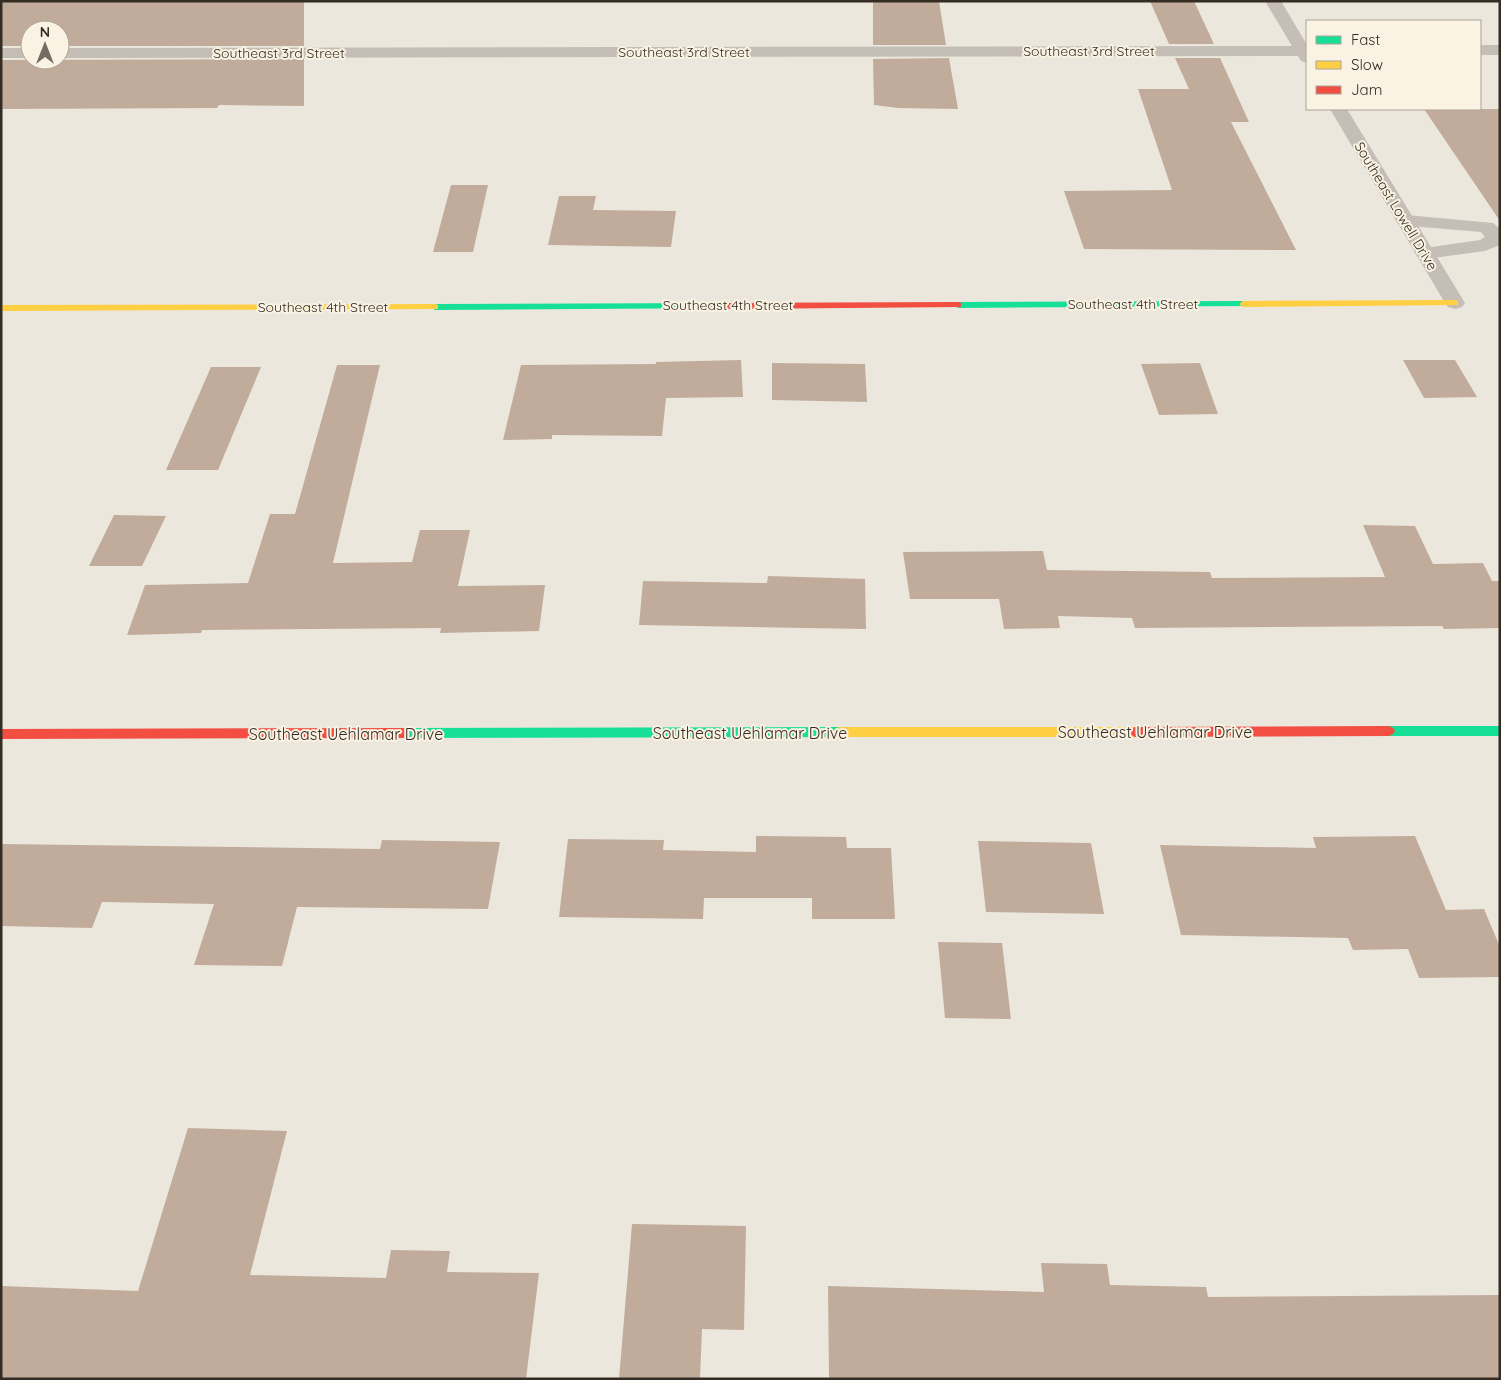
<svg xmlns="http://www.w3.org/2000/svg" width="1501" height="1380" viewBox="0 0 1501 1380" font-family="Quicksand,sans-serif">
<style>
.building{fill:#c1ac9c}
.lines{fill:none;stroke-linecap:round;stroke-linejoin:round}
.lane{fill:#c4beb6;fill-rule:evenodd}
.street{fill:#c4beb6;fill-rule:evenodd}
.fast{fill:#16e098;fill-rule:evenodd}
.slow{fill:#ffcf43;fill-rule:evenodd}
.jam{fill:#f24e42;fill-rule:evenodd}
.labels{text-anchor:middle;stroke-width:4;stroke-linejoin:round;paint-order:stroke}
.far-street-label{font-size:14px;fill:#352c24;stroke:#faf2e2}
.street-label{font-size:16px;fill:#352c24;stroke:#faf2e2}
</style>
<rect width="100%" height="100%" fill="#ece7dc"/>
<!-- building -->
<path class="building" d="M 304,1 L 304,46 L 60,46 L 60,30 L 30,30 L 30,46 L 1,46 L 1,2 Z
M 873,1 L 939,1 L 946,45 L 873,45 Z
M 1150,1 L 1194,1 L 1214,44 L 1169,44 Z
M 949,58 L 958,109 L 898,108 L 874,105 L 873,59 Z
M 1175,58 L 1220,58 L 1249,122 L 1231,122 L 1296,250 L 1084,249 L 1064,191 L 1172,190 L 1138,89 L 1189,89 Z
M 304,59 L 304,106 L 219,105 L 217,108 L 1,109 L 1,60 Z
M 1424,109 L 1500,109 L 1500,221 Z
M 451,185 L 488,185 L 473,252 L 433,252 Z
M 559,196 L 596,196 L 593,210 L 676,211 L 671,247 L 548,245 Z
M 741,360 L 743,397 L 666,398 L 662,436 L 552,435 L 552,439 L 503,440 L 521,365 L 656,364 L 656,362 Z
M 1403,360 L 1455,360 L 1477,397 L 1424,398 Z
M 772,363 L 865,364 L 867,402 L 772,400 Z
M 1200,363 L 1218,414 L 1159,415 L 1141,364 Z
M 337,365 L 380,365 L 333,563 L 412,562 L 420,530 L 470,530 L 458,586 L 545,585 L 539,631 L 440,633 L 441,628 L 202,630 L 201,633 L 127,635 L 145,585 L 248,583 L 270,514 L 295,514 Z
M 211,367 L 261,367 L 218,470 L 166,470 Z
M 114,515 L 166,516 L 142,566 L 89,566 Z
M 1363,525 L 1415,526 L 1433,564 L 1483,563 L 1492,581 L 1500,581 L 1500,628 L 1444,629 L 1442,626 L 1135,628 L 1132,618 L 1058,616 L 1060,628 L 1004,629 L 999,599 L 910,599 L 903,552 L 1043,551 L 1047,570 L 1210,572 L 1212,578 L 1385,577 Z
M 768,576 L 865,579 L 866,629 L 639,625 L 643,581 L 767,583 Z
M 756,836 L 846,837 L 847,848 L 891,848 L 895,919 L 812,919 L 812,898 L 704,898 L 703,919 L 559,917 L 568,839 L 664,840 L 663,850 L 756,852 Z
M 1415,836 L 1446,910 L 1484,909 L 1500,947 L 1500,977 L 1419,978 L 1408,949 L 1353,950 L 1348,938 L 1181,935 L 1160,845 L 1316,848 L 1313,837 Z
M 382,840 L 500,842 L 488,909 L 297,907 L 282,966 L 194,965 L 214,904 L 102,902 L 92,928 L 1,926 L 1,844 L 380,849 Z
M 978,841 L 1091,843 L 1104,914 L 986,912 Z
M 938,942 L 1002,943 L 1011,1019 L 945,1018 Z
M 188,1128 L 287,1131 L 250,1275 L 386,1278 L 391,1250 L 450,1251 L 447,1272 L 539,1273 L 526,1379 L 1,1379 L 1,1286 L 138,1291 Z
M 632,1224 L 746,1226 L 744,1330 L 702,1329 L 700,1379 L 619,1379 Z
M 1041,1263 L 1107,1264 L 1110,1285 L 1206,1287 L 1208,1297 L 1500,1295 L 1500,1379 L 829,1379 L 828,1286 L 1044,1292 Z"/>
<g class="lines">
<!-- lane -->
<path class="lane" d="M 1406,215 L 1493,223 L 1500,229 L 1500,245 L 1485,251 L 1425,259 L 1418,257 L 1415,253 L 1418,249 L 1480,240 L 1485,237 L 1481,232 L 1399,225 L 1396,221 L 1399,217 Z"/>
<!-- street -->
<path class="street" d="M 1265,1 L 1281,1 L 1307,45 L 1307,63 L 1301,61 L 1298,56 L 60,58 L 60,48 L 1292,46 Z
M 1480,45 L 1500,45 L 1500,55 L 1480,55 Z
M 1,48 L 30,48 L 30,58 L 1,58 Z
M 1330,109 L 1347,109 L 1465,303 L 1462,307 L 1455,309 L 1448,307 L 1445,303 Z"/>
<!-- fast -->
<path class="fast" d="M 1243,301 L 1247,304 L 1246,306 L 958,308 L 954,305 L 958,302 Z
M 728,303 L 732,306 L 731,308 L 435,310 L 431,307 L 435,304 Z
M 1389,726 L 1500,726 L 1500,736 L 1389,736 L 1385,734 L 1383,731 L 1385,728 Z
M 839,727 L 843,729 L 845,732 L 843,735 L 839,737 L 403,738 L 399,736 L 397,733 L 399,730 L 403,728 Z"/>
<!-- slow -->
<path class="slow" d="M 1455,300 L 1458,301 L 1458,305 L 1243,307 L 1239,304 L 1243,301 Z
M 435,304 L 438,305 L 438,309 L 1,311 L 1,305 Z
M 839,727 L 1135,727 L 1139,729 L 1141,732 L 1139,735 L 1135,737 L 839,737 L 835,735 L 833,732 L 835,729 Z"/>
<!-- jam -->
<path class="jam" d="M 958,302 L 961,303 L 961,307 L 728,309 L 724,306 L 728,303 Z
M 1389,726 L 1393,728 L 1395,731 L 1393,734 L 1389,736 L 1135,737 L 1131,735 L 1129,732 L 1131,729 L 1135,727 Z
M 403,728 L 407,730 L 409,733 L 407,736 L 403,738 L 1,739 L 1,729 Z"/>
</g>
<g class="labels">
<!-- far-street labels -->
<g class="far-street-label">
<text x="1089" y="56">Southeast 3rd Street</text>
<text x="684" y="57">Southeast 3rd Street</text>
<text x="279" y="58">Southeast 3rd Street</text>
<text transform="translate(1396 206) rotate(59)" y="5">Southeast Lowell Drive</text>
<text x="1133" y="309">Southeast 4th Street</text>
<text x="728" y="310">Southeast 4th Street</text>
<text x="323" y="312">Southeast 4th Street</text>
</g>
<!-- street labels -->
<g class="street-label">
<text x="1155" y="738">Southeast Uehlamar Drive</text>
<text x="750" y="739">Southeast Uehlamar Drive</text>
<text x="346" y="740">Southeast Uehlamar Drive</text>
</g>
</g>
<!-- border -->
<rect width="1501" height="1380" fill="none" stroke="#352c24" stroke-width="5"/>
<!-- legend -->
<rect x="1306" y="20" width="175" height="90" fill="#faf2e2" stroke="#aba396"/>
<rect x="1316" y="36" width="25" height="8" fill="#16e098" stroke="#aba396"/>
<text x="1351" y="45" font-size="15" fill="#352c24">Fast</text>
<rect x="1316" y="61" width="25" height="8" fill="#ffcf43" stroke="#aba396"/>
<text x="1351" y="70" font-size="15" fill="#352c24">Slow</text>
<rect x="1316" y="86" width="25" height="8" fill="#f24e42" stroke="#aba396"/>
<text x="1351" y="95" font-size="15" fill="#352c24">Jam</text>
<!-- north arrow -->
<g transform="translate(45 45)"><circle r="24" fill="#faf2e2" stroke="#aba396"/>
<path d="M0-4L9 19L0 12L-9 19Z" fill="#756d64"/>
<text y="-8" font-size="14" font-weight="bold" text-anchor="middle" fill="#352c24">N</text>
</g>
</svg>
